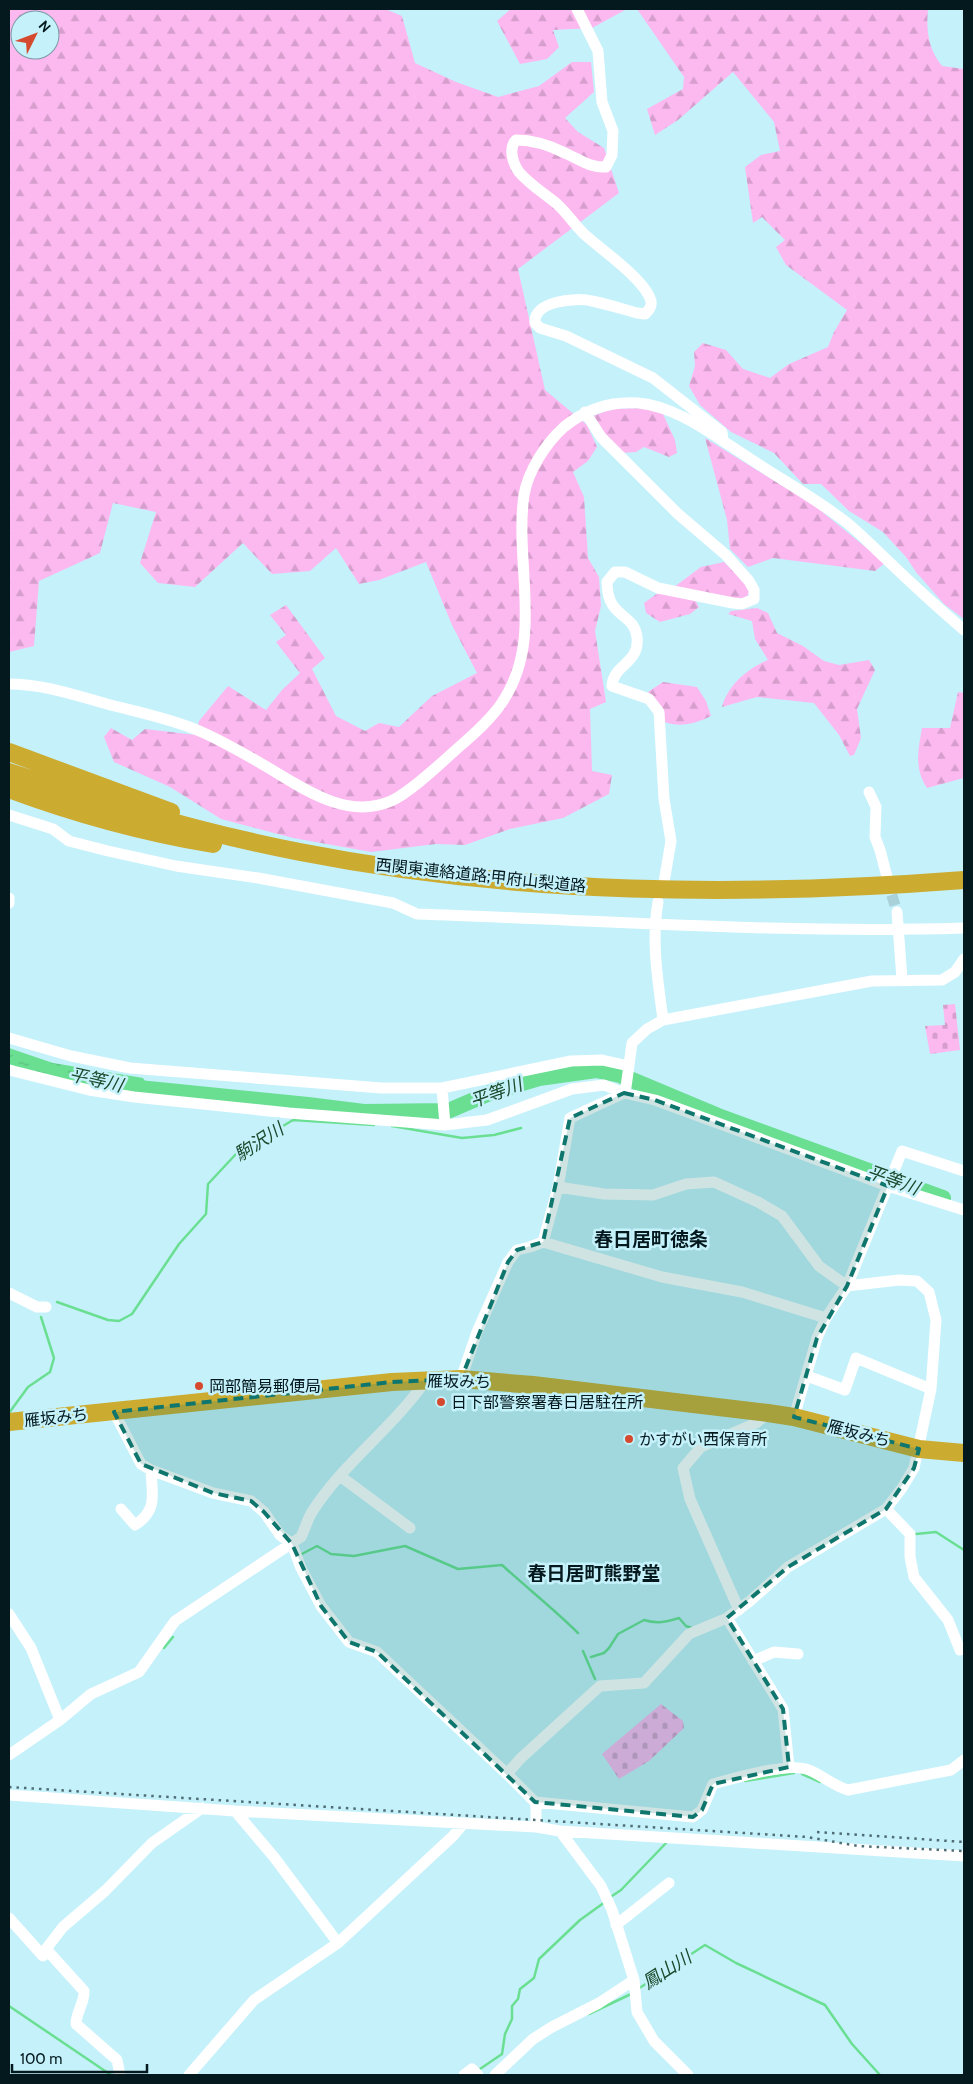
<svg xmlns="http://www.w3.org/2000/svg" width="973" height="2084" viewBox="0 0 973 2084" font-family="Cabin,'Noto Sans JP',sans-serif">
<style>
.forest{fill:url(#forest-firs);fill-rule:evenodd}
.cemetery{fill:url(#cemetery-stones)}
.water{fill:url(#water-ripples)}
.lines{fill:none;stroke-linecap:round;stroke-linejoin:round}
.stream{stroke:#6adf92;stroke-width:2.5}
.river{stroke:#6adf92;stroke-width:16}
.minor-tunnel{stroke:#a8d1da;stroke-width:11;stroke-dasharray:11 5.5;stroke-linecap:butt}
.minor{stroke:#fff;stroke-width:11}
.highway{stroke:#ccab31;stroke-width:18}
.rail{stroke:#4f6d74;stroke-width:2.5;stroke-dasharray:2.5 5;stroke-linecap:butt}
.marked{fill:#0f766e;fill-opacity:0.2;stroke:#0f766e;stroke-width:4;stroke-dasharray:10 6;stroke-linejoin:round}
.poi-dot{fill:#d54a2f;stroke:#c5f1fb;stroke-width:2}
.labels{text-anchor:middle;stroke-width:5;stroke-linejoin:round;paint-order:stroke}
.street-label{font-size:16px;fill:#04191e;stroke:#c5f1fb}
.poi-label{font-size:16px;fill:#04191e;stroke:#c5f1fb;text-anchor:start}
.water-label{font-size:18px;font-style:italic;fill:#1b4a2c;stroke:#c5f1fb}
.quarter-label{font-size:19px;font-weight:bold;fill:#04191e;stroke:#c5f1fb}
</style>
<defs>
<pattern id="forest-firs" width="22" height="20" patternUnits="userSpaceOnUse" patternTransform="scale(1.25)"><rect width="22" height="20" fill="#fcb9f0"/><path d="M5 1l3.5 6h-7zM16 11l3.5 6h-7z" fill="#d69ecd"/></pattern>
<pattern id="cemetery-stones" width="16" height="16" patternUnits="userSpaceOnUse" patternTransform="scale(1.25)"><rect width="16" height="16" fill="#fcb9f0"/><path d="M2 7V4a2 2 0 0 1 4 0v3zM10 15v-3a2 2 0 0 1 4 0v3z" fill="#d69ecd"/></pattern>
<pattern id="water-ripples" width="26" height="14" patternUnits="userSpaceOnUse" patternTransform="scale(1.25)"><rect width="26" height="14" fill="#6adf92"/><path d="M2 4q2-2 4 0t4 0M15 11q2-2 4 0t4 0" fill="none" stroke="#5abf7d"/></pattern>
</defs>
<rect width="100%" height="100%" fill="#c5f1fb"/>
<!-- forest -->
<path class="forest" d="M 9,9 L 385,9 L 402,16 L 415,63 L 456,82 L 498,97 L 539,86 L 572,62 L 591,62 L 594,92 L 565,118 L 578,132 L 604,148 L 619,193 L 518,269 L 545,390 L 587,425 L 597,447 L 588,461 L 573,472 L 584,497 L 588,558 L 599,577 L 601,606 L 595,631 L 606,702 L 590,709 L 592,771 L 612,775 L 609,794 L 563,818 L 510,829 L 465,845 L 436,844 L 371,852 L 293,838 L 221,819 L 170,787 L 114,762 L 104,737 L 111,728 L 132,740 L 145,729 L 196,735 L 199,721 L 228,686 L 266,710 L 282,690 L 300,673 L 276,642 L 286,635 L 270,615 L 286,605 L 325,658 L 312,669 L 336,716 L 365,731 L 379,723 L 399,727 L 432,696 L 477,673 L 452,625 L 426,562 L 379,580 L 359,584 L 336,548 L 310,571 L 272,574 L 243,543 L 195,587 L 158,583 L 140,563 L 156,512 L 113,503 L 100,553 L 39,581 L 34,646 L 9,652 ZM 20,20 L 50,20 L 50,50 L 20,50 Z
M 511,9 L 627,9 L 592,28 L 553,30 L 559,47 L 547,59 L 520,64 L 497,21 Z
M 637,9 L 928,9 C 926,30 928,49 942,66 L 964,69 L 964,619 L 944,604 L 916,572 L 906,557 L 883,532 L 849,511 L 821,484 L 803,484 L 774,453 L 731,432 L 700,405 L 689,386 L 695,366 L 694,352 L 703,343 L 726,350 L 743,369 L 770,378 L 789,364 L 828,347 L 834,332 L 847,310 L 786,265 L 776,247 L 785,240 L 762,217 L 753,223 L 745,167 L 761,155 L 780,151 L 774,122 L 733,72 L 678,120 L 655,135 L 647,109 L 683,89 L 684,77 Z
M 641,408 L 663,414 L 675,440 L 677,453 L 669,457 L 644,447 L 636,452 L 621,453 L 605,438 L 593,416 L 612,409 Z
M 705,438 L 815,506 L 885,563 L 875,571 L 773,558 L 748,567 L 730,549 L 727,520 Z
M 724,562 L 746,583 L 749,592 L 747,597 L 738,599 L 674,587 L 701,567 Z
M 658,593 L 695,600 L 699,607 L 690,614 L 660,622 L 646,613 L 644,603 Z
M 757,608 L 768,613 L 777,633 L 803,646 L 824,661 L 839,665 L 869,660 L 875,670 L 857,709 L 861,738 L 854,755 L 850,756 L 839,735 L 814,703 L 757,697 L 722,707 C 728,685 747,669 768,660 L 755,639 L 752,621 L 728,614 L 731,611 Z
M 663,682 L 697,687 L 706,701 L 711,716 C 697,723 680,728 665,722 L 660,705 L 648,692 Z
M 958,692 L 964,693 L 964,778 L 927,788 C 914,768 918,750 922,728 L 950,728 Z"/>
<!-- cemetery -->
<path class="cemetery" d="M 955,1004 L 960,1050 L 930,1054 L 925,1026 L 945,1025 L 943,1005 Z
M 661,1704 L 683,1721 L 684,1728 L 649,1761 L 619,1779 L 602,1754 Z"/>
<!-- water -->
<path class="water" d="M 9,1048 L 53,1063 L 143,1078 L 155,1097 L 49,1078 L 9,1064 Z"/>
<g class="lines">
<!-- stream -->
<path class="stream" d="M 392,1126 L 462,1138 L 494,1135 L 521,1128
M 57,1302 L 108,1320 L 119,1321 L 132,1314 L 179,1244 L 206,1214 L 208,1184 L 236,1154 L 293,1120 L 374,1125
M 9,1413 L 28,1387 L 50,1372 L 54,1358 L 41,1317
M 916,1534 L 936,1532 L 964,1550
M 300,1555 L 317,1546 L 331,1554 L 354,1556 L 405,1546 L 458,1569 L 502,1565 C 527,1588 554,1609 578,1633
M 164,1648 L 173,1637
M 583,1651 L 595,1679
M 591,1657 L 604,1653 L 609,1648 L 618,1634 L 644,1620 C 657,1624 666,1622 679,1618 L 686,1626 L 692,1628
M 802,1774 L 820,1782
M 745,1781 L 794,1773
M 609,1898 L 621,1890 L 668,1841
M 638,1989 L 705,1945 L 736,1963 L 825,2005 L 852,2044 L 880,2075
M 9,2006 L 111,2075
M 589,2014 L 631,1994
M 477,2071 L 502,2054 L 505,2034 L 512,2019 L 512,2006 L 518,1999 L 520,1989 L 534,1978 L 539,1959 L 580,1920 L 605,1902"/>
<!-- river -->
<path class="river" d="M 129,1087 L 308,1105 L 364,1112 L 448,1111 L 490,1093 L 539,1078 L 596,1070 L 620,1075 L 718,1116 L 943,1198"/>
<!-- minor-tunnel -->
<path class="minor-tunnel" d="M 887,879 L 897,912"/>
<!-- minor -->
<path class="minor" d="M 577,9 L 598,51 L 602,102 L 613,131 L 612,155 L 606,167 C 590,168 579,159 565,153 C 549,145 533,140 516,140 C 508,148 513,164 519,172 C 529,184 545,194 557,204 C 567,213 574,224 583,233 C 600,249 645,279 651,301 C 652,307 649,310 645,314 L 637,313 C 622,309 607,304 592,301 C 576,297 533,301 535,323 L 540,328 L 566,336 L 653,378 L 722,432 L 723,441
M 585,412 L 601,437 L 678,514 L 726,555 L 749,581 L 754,590 L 754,599 L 742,604 L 733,603 L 658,588 L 625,572 L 615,572 L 607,582 C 607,619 634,612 637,637 C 640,664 613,664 612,686 L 649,699 L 659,712 L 664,799 L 671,841 L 664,882
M 9,684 C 43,684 74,695 107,704 C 137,712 168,718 197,730 C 219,739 241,752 262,764 C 300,786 345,821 391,801 C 411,792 442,762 459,747 C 474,734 490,720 501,704 C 545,641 514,565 524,495 C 528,471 546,443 564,427 C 586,409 610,401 638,403 C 675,406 710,433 740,452 C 775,476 812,496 846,522 C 860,533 872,546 885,558 C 911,583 937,607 964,630
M 869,792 L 876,807 L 875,837 L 880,850 L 887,877
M 9,815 L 53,829 L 69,841 L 108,851 L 176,866 L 258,878 L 393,903 L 417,914 C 599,920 782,934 964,928
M 9,898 L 9,903
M 658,902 C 651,941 658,981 663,1020
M 897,912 L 902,979
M 9,1038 L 71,1056 L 130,1068 L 381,1088 L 442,1088 L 571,1061 L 602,1060 L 629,1066
M 9,1070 L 89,1090 L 134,1097 L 289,1113 L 445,1125 L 487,1120 L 572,1089 L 604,1085 L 624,1093 L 655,1100 L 888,1186 L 964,1210
M 442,1088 L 445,1125
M 543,1242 L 558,1187 L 570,1118 L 624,1093 L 626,1087 L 632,1043 L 647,1029 L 663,1020 L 872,981 L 942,980 L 955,972 L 964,959
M 9,1293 L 37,1307 L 46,1307
M 807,1376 L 845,1390 L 856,1358 L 931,1389
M 461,1379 L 477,1332 L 508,1262 L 517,1250 L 530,1247 L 543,1242 L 662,1277 L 742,1292 L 826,1318
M 114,1412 L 141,1464 L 151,1470 L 213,1493 L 251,1501 L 264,1512 L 280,1535 L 292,1544 L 301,1568 L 321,1606 L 349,1642 L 377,1652 L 507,1774 L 535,1802 L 536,1807 L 536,1827
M 794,1417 L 817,1338 L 826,1318 L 847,1286 L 902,1151 L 964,1171
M 340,1476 L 410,1528
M 121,1509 L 135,1525 C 158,1510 152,1495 151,1470
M 886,1509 L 910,1534 L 910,1557 L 914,1577 L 948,1620 L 960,1650 L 964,1649
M 739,1610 L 690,1499 L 683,1468 L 701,1447 L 756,1423 L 768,1413
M 9,1614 L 31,1648 L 60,1720
M 727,1618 L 783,1709 L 789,1767
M 753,1661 L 774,1652 L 798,1654
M 9,1755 L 60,1720 L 91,1694 L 139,1672 L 175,1621 L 301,1537 C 305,1529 307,1520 312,1512 C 343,1463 393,1428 426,1380
M 507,1774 L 520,1759 L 600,1686 L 644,1683 L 689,1634 L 727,1618 L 750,1601 L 788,1567 L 886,1509 L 902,1488 L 914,1468 L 931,1389 L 936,1320 L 929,1292 L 917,1281 L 899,1280 L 847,1286 L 819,1266 L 782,1216 L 758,1202 L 714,1182 L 686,1184 L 653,1195 L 604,1194 L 558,1187
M 9,1795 L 235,1811 L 536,1827 L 560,1831 L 601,1886 L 612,1910 L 634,1980 L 637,2012 L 654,2041 L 688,2075
M 535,1802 L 693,1817 L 702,1810 L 713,1784 C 735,1778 786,1763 806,1769 C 820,1773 831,1785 848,1790 L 951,1770 L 964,1760
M 235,1811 L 274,1857 L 338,1943
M 560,1831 L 964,1856
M 9,1918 L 43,1956 L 46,1949 L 63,1927 L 105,1891 L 152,1843 L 202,1808
M 616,1925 L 669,1883
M 46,1949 L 84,1991 C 85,2002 76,2012 76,2024 L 117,2060 L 120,2075
M 189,2075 L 254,2000 L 338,1943 L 453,1836 L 464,1823
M 464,2075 L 472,2069 L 478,2075
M 495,2075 L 533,2039 L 552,2027 L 599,2003 L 634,1980"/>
<!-- highway -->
<path class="highway" d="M 9,752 L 171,812
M 9,772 C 104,804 201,833 300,852 C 518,895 743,897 964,880
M 9,789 C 76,814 142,832 213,844
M 9,1422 L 392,1382 L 461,1379 L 533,1385 L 768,1413 L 794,1417 L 919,1449 L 964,1453"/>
<!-- rail -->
<path class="rail" d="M 9,1787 L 807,1837 L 858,1846 L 964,1851
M 817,1832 L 964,1842"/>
</g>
<!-- marked area -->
<path class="marked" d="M 624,1093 L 655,1100 L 888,1186 L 847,1286 L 817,1338 L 794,1417 L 919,1449 L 914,1468 L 886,1509 L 788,1567 L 727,1618 L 783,1709 L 789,1767 L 713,1784 L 702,1810 L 693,1817 L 535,1802 L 377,1652 L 349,1642 L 321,1606 L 292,1544 L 264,1512 L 251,1501 L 213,1493 L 141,1464 L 114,1412 L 392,1382 L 461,1379 L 508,1262 L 517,1250 L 543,1242 L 570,1118 Z"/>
<!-- markers -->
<g class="poi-dot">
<circle cx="199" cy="1386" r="5"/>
<circle cx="441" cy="1402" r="5"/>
<circle cx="629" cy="1439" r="5"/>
</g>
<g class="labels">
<!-- street labels -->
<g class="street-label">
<text transform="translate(481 875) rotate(6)" y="6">西関東連絡道路;甲府山梨道路</text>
<text transform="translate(459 1381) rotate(1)" y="6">雁坂みち</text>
<text transform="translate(56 1417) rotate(-6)" y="6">雁坂みち</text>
<text transform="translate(859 1433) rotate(14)" y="6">雁坂みち</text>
</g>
<!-- poi labels -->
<g class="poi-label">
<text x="209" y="1392">岡部簡易郵便局</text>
<text x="451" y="1408">日下部警察署春日居駐在所</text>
<text x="639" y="1445">かすがい西保育所</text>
</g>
<!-- water labels -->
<g class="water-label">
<text transform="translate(96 1080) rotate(13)" y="6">平等川</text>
<text transform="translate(496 1093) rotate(-20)" y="6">平等川</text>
<text transform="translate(259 1142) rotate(-33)" y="6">駒沢川</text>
<text transform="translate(893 1180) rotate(20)" y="6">平等川</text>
<text transform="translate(667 1970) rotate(-33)" y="6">鳳山川</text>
</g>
<!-- quarter labels -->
<g class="quarter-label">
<text x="651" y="1246">春日居町徳条</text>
<text x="594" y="1580">春日居町熊野堂</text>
</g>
</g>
<!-- border -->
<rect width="973" height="2084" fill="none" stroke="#04191e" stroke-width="20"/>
<!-- north arrow -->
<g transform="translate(35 35) rotate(48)"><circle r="24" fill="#c5f1fb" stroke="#789ba3"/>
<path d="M0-4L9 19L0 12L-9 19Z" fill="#d54a2f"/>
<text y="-8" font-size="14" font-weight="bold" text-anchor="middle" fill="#04191e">N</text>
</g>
<!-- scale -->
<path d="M12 2064v8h135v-8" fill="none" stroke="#04191e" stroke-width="2.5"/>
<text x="20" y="2064" font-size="15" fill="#04191e" stroke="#c5f1fb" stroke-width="4" paint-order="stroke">100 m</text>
</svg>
